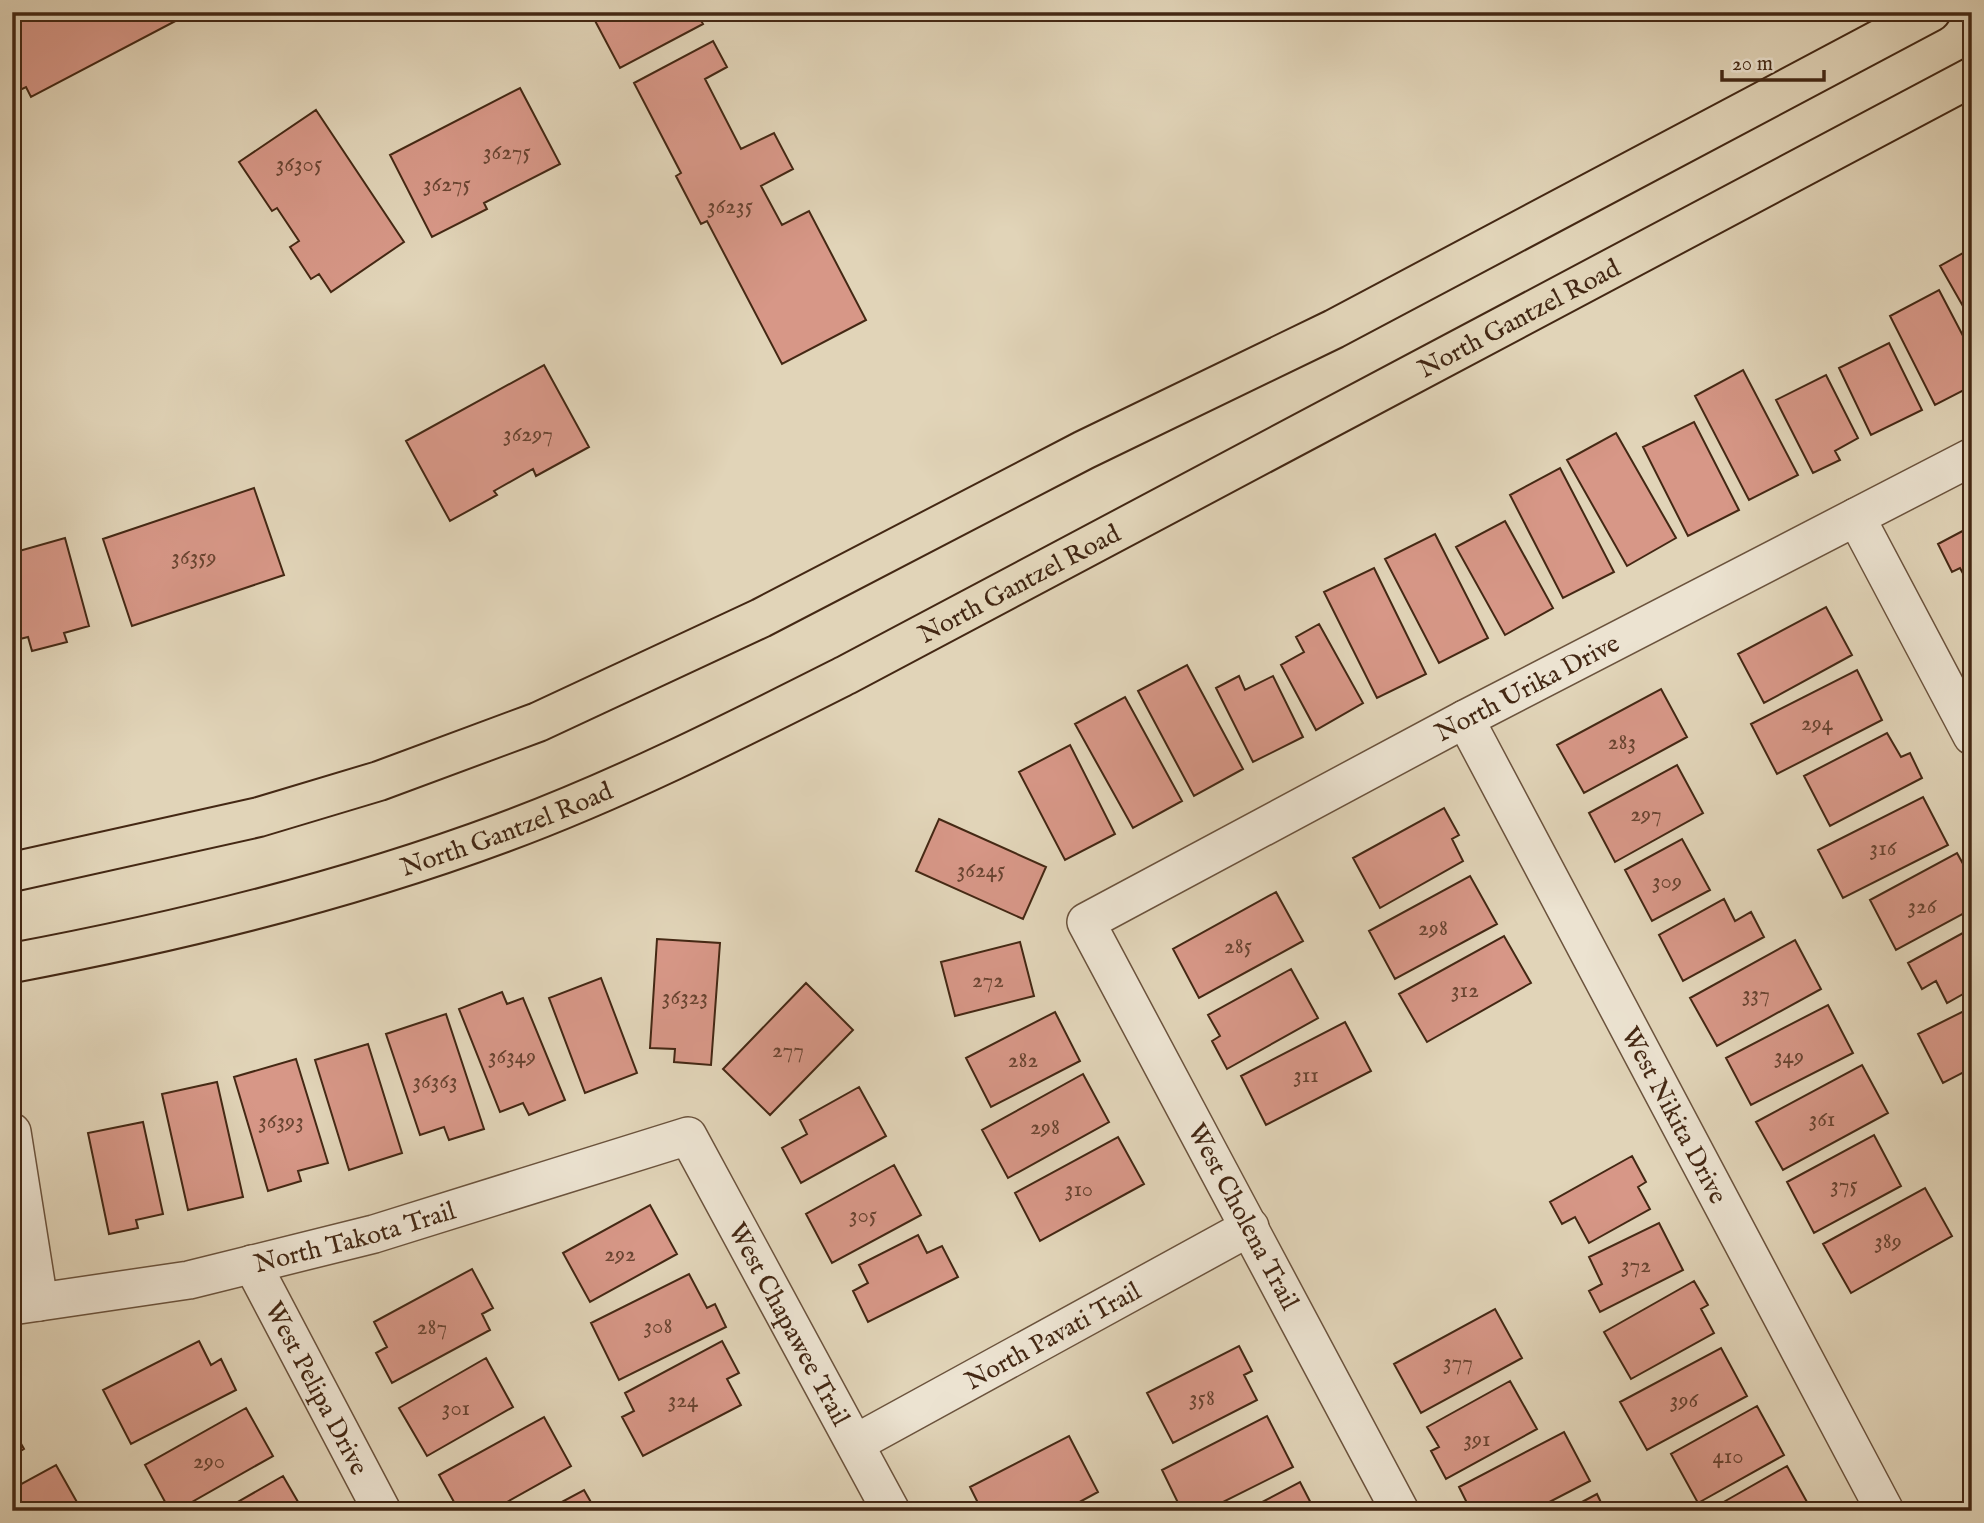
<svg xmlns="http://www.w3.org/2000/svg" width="1984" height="1523" viewBox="0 0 1984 1523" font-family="'IM FELL English',serif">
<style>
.building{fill:#d79787;stroke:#442814;stroke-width:2}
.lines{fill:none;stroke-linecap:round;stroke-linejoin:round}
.minor-casing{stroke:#6b533d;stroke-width:40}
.primary-casing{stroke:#442814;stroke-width:42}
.minor{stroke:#ece3d1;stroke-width:37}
.primary{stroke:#e1d4b8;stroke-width:38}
.labels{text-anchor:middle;stroke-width:5;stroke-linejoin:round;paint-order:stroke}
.number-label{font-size:23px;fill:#694431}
.street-label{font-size:26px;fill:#442814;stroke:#ece3d1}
</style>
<rect width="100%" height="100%" fill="#e1d4b8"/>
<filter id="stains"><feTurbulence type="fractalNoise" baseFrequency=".00286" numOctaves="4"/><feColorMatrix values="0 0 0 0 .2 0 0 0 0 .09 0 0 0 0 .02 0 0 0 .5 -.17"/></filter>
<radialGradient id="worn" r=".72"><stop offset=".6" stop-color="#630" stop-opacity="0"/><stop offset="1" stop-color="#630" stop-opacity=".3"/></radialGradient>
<!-- building -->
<path class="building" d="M 12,12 L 183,12 L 185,16 L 31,97 L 26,87 L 12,94 Z
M 696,12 L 703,24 L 620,68 L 592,15 L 596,12 Z
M 713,41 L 727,67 L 705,79 L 741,149 L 774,133 L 793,169 L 761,186 L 782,225 L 809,211 L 866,320 L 782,364 L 707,221 L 701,224 L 676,176 L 681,173 L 634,83 Z
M 520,88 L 560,164 L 484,203 L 487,209 L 432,237 L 390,155 Z
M 316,110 L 404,242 L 331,292 L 319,274 L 311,279 L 290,247 L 299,241 L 277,208 L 272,211 L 239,162 Z
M 1972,248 L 1972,322 L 1940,266 Z
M 1939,290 L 1972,353 L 1972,386 L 1935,405 L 1890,316 Z
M 1889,343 L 1922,410 L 1871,435 L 1839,368 Z
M 544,365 L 589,447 L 536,476 L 533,469 L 494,491 L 497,495 L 450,521 L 406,441 Z
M 1743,370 L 1798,475 L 1749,500 L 1695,396 Z
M 1826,375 L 1858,438 L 1835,451 L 1840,460 L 1813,473 L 1776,400 Z
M 1694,422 L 1739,510 L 1688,536 L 1643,447 Z
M 1616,433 L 1676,538 L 1627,566 L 1567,460 Z
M 1560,468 L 1614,572 L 1563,598 L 1510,495 Z
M 254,488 L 284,575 L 132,626 L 103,539 Z
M 1505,521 L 1553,608 L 1505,635 L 1456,547 Z
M 1972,526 L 1972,590 L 1960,568 L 1952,572 L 1938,544 Z
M 1435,534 L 1488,638 L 1439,663 L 1385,559 Z
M 65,538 L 89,626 L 64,633 L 67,642 L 32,651 L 28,637 L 12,641 L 12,553 Z
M 1374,568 L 1426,674 L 1377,698 L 1324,592 Z
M 1826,607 L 1852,655 L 1764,703 L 1738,654 Z
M 1319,624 L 1363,703 L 1316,730 L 1281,665 L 1304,652 L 1296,637 Z
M 1187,665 L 1243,769 L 1194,796 L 1138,691 Z
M 1857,670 L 1882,720 L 1777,774 L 1751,724 Z
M 1239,676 L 1245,690 L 1273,676 L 1303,737 L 1253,762 L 1216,688 Z
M 1661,689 L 1687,737 L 1584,793 L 1557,745 Z
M 1125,697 L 1182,801 L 1133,828 L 1075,724 Z
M 1887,733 L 1901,757 L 1910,753 L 1922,778 L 1830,826 L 1804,776 Z
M 1070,745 L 1115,834 L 1065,860 L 1019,772 Z
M 1677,765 L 1703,813 L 1615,862 L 1589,813 Z
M 1923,797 L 1948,845 L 1843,898 L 1818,850 Z
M 1444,808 L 1459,835 L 1452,839 L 1463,861 L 1380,908 L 1353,858 Z
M 939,819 L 1046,867 L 1023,919 L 916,871 Z
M 1682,839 L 1710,890 L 1652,921 L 1625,870 Z
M 1957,853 L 1972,880 L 1972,909 L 1896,950 L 1870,900 Z
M 1470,876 L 1497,924 L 1395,979 L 1369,931 Z
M 1276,892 L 1303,941 L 1199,998 L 1173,949 Z
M 1724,899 L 1735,921 L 1751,912 L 1764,937 L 1683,981 L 1659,935 Z
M 1972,928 L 1972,989 L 1947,1003 L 1936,981 L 1922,989 L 1908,963 Z
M 1504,936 L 1531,983 L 1427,1042 L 1399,994 Z
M 657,939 L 720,943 L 711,1065 L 674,1062 L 675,1049 L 650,1048 Z
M 1795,940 L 1821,989 L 1717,1046 L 1690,998 Z
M 1020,942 L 1034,996 L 955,1016 L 941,962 Z
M 1291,969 L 1318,1018 L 1227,1069 L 1212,1041 L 1220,1036 L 1208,1015 Z
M 601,978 L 637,1073 L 585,1093 L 549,998 Z
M 806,983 L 853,1030 L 770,1115 L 723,1069 Z
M 502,992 L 507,1004 L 523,998 L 565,1100 L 529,1115 L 523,1103 L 500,1112 L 459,1009 Z
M 1828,1005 L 1853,1053 L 1751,1105 L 1726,1058 Z
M 1972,1007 L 1972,1068 L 1943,1083 L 1918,1034 Z
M 1055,1012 L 1080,1061 L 991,1107 L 966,1058 Z
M 446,1014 L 484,1129 L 449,1140 L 444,1127 L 420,1135 L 386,1034 Z
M 1345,1022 L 1371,1071 L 1266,1125 L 1241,1076 Z
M 368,1044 L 402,1153 L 349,1170 L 315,1060 Z
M 296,1059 L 328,1163 L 298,1171 L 301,1181 L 268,1191 L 234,1077 Z
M 1862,1065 L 1888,1113 L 1783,1170 L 1756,1122 Z
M 1083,1074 L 1109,1122 L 1008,1178 L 982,1130 Z
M 217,1082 L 243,1197 L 188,1210 L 162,1094 Z
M 859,1087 L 886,1136 L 801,1183 L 782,1148 L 807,1134 L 800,1120 Z
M 143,1122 L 163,1214 L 136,1220 L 138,1228 L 109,1234 L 88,1133 Z
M 1874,1135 L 1901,1186 L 1814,1233 L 1787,1182 Z
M 1118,1137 L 1144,1184 L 1040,1241 L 1015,1193 Z
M 1632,1156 L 1646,1182 L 1638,1187 L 1650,1209 L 1589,1243 L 1575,1217 L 1562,1224 L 1550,1202 Z
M 894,1165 L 921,1215 L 832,1263 L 806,1214 Z
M 1925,1188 L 1952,1236 L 1851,1293 L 1823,1244 Z
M 650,1205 L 677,1254 L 590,1302 L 563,1253 Z
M 1659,1223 L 1683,1270 L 1600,1312 L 1589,1291 L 1602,1284 L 1589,1257 Z
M 918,1235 L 927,1253 L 942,1246 L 958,1277 L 868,1322 L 853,1291 L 868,1283 L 859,1265 Z
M 472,1269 L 493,1308 L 482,1314 L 490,1330 L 392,1383 L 376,1353 L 387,1347 L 374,1322 Z
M 689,1274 L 707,1308 L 715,1304 L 726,1327 L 619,1380 L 591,1323 Z
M 1694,1281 L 1708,1305 L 1701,1309 L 1714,1333 L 1631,1379 L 1604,1332 Z
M 1495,1309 L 1522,1358 L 1421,1413 L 1394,1364 Z
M 199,1341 L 211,1365 L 221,1359 L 236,1390 L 131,1444 L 103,1390 Z
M 722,1341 L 739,1373 L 727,1379 L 741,1405 L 643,1456 L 622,1417 L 634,1411 L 625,1393 Z
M 1239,1346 L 1252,1371 L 1244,1375 L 1257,1400 L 1173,1443 L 1147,1393 Z
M 1721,1348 L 1747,1396 L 1647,1450 L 1620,1402 Z
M 486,1358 L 513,1407 L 427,1456 L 399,1408 Z
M 1510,1381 L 1537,1429 L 1446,1479 L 1431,1451 L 1439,1447 L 1427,1427 Z
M 1757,1406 L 1784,1455 L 1698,1503 L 1671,1454 Z
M 246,1408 L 273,1456 L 176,1511 L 170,1511 L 145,1465 Z
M 1267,1416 L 1293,1467 L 1205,1511 L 1182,1511 L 1162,1470 Z
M 544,1417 L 571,1466 L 491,1511 L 459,1511 L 439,1475 Z
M 12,1428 L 24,1449 L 12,1456 Z
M 1564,1432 L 1590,1481 L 1532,1511 L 1471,1511 L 1459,1487 Z
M 1069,1436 L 1098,1492 L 1063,1511 L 982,1511 L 970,1487 Z
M 56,1465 L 82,1511 L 12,1511 L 12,1489 Z
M 1787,1466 L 1812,1511 L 1724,1511 L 1720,1504 Z
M 283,1476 L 301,1507 L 295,1511 L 222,1511 Z
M 1300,1482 L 1315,1511 L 1245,1511 Z
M 584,1490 L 596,1511 L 545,1511 Z
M 1597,1494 L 1605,1511 L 1565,1511 Z"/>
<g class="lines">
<defs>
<g id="minor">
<path d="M 1856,517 L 1972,736"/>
<path id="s1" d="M 1465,719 L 1885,1511"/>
<path d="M 12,1132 L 39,1302"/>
<path id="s2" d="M 252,1264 L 382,1511"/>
<path id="s3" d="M 12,1306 L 189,1280 L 374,1234 L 688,1136 L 891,1511"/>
<path id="s4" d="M 856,1443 L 1250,1227"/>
<path id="s5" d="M 1400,1511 L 1086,922 L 1465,719 L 1972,457"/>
</g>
<g id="primary">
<path d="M 12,872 L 259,817 L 379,781 L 538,722 L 761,618 L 1084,450 L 1334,329 L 1931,12"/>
<path id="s6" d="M 12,963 C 178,932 343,892 502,833 C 621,789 735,731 848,674 L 1972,77"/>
</g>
</defs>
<!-- minor casing -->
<use href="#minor" class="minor-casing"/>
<!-- primary casing -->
<use href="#primary" class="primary-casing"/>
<!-- minor -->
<use href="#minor" class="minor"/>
<!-- primary -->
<use href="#primary" class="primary"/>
</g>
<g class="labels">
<!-- number labels -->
<g class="number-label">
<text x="507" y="159">36275</text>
<text x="299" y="171">36305</text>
<text x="447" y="191">36275</text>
<text x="730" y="213">36235</text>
<text x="528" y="441">36297</text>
<text x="194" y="564">36359</text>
<text x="1817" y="730">294</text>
<text x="1622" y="749">283</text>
<text x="1646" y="821">297</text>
<text x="1883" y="855">316</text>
<text x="981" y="877">36245</text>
<text x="1667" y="888">309</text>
<text x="1922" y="913">326</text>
<text x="1433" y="935">298</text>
<text x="1238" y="953">285</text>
<text x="988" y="987">272</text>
<text x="1465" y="997">312</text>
<text x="1756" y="1001">337</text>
<text x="685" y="1004">36323</text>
<text x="788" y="1057">277</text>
<text x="512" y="1063">36349</text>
<text x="1789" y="1063">349</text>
<text x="1023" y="1067">282</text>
<text x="1306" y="1082">311</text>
<text x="435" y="1088">36363</text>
<text x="1822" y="1126">361</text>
<text x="281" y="1128">36393</text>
<text x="1045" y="1134">298</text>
<text x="1844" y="1192">375</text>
<text x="1079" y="1196">310</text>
<text x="863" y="1222">305</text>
<text x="1888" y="1248">389</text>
<text x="620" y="1261">292</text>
<text x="1636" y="1272">372</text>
<text x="658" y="1333">308</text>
<text x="432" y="1334">287</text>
<text x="1458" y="1369">377</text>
<text x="1202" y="1405">358</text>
<text x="683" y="1407">324</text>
<text x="1684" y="1407">396</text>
<text x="456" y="1415">301</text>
<text x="1477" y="1446">391</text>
<text x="1728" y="1463">410</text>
<text x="209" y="1468">290</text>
</g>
<!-- street labels -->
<g class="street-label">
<text dy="9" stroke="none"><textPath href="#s6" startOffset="1648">North Gantzel Road</textPath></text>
<text dy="9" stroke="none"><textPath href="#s6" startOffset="1082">North Gantzel Road</textPath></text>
<text dy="9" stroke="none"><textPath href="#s5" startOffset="1167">North Urika Drive</textPath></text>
<text dy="9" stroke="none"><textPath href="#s6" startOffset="513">North Gantzel Road</textPath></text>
<text dy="9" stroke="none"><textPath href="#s1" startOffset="448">West Nikita Drive</textPath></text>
<text transform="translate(1244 1216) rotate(62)" y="9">West Cholena Trail</text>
<text dy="9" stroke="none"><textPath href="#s3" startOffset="350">North Takota Trail</textPath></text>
<text dy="9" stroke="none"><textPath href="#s3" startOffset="912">West Chapawee Trail</textPath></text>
<text dy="9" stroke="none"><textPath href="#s4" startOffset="224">North Pavati Trail</textPath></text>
<text dy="9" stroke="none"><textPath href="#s2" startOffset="140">West Pelipa Drive</textPath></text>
</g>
</g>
<!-- margin -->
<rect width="1984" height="1523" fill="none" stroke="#e1d4b8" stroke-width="42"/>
<rect x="14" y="14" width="1956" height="1495" fill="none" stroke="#442814" stroke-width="3.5"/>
<rect x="21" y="21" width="1942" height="1481" fill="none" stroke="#442814" stroke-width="2"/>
<!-- scale -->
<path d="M1722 70v10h102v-10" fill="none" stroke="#442814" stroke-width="3.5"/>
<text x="1732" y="70" font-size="21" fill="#442814" stroke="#ece3d1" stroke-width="5" paint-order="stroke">20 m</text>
<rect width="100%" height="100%" filter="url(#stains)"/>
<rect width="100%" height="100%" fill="url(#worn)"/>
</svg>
